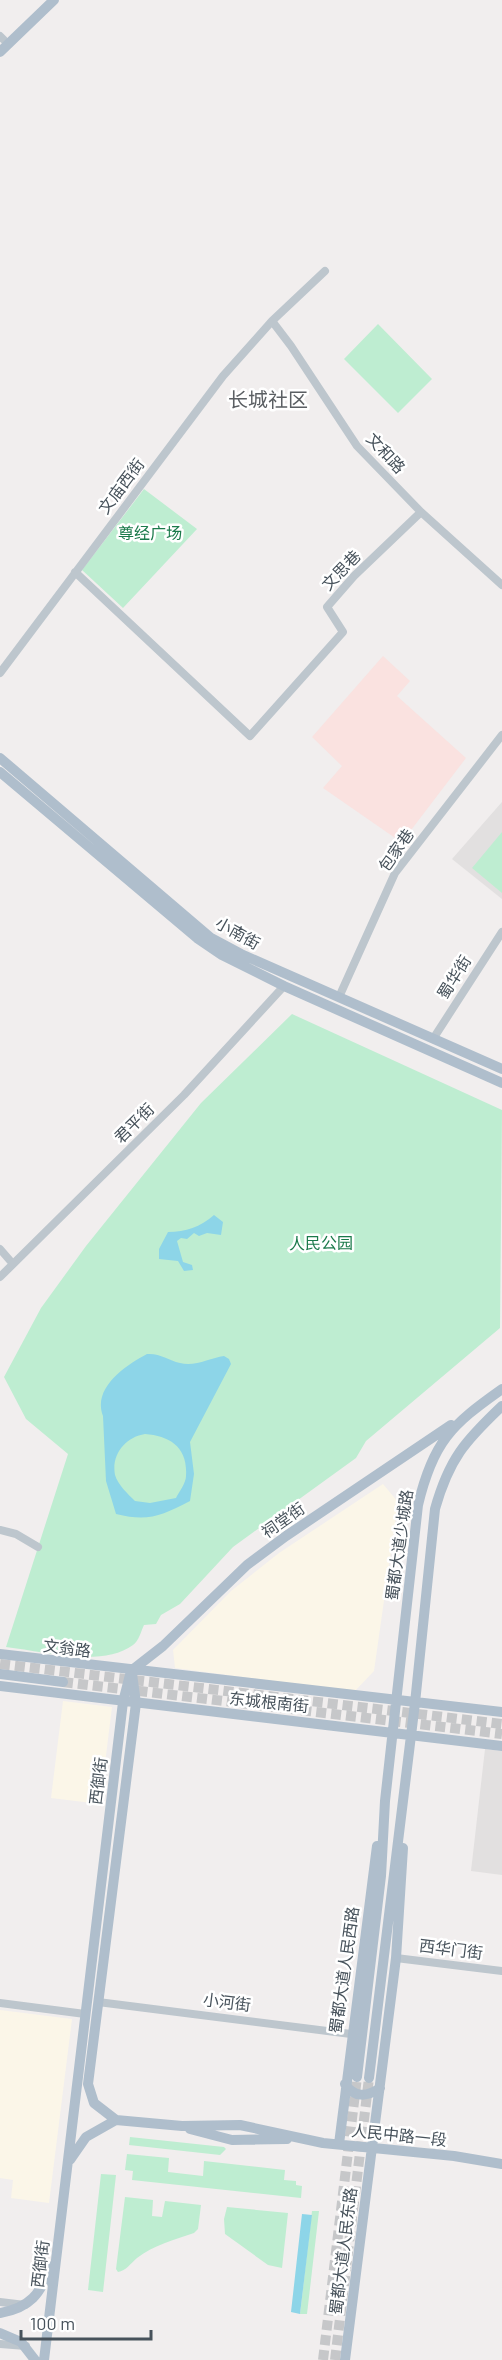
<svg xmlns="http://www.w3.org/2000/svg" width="502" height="2360" viewBox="0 0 502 2360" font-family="Barlow,'Noto Sans SC',sans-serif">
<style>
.commercial{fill:#fbf6e8}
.education{fill:#e2e0e0}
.medical{fill:#fae2e0}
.green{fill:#beedd1}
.water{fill:#8dd5e8;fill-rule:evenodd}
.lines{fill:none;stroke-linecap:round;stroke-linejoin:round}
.major-tunnel{stroke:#c6c7c9;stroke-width:10;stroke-dasharray:10 5;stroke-linecap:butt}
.minor{stroke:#bdc6cd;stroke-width:8}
.major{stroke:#afbecc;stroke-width:10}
.labels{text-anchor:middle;stroke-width:5;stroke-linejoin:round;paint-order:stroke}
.street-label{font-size:16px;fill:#47525b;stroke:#fff}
.park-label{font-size:16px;fill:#1b7a4b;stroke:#fff}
.quarter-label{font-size:20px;fill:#5b5f63;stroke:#fff}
</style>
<rect width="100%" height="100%" fill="#f1eeee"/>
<!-- commercial -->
<path class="commercial" d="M 383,1484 L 398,1502 L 374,1671 L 354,1692 L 175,1668 L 173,1650 L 231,1591 L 279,1553 Z
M 63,1701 L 112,1707 L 100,1804 L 51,1798 Z
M 0,2010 L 72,2019 L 49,2203 L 11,2198 L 13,2180 L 0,2178 Z"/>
<!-- education -->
<path class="education" d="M 502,802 L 502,899 L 452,859 Z
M 485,1749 L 502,1751 L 502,1875 L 471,1871 Z"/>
<!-- medical -->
<path class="medical" d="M 383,656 L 410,681 L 397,696 L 466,758 L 405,838 L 398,840 L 323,788 L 342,766 L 312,737 Z"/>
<!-- green -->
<path class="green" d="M 378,324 L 432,379 L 398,413 L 344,359 Z
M 144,489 L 197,529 L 123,608 L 82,570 Z
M 502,832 L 502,893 L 472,868 Z
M 292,1014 L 502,1110 L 500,1328 L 366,1441 L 356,1458 L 233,1547 L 180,1604 L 161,1615 L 156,1624 L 144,1625 C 141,1631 139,1641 133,1645 C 102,1668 42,1651 6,1647 L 68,1454 L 26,1419 L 4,1377 L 41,1308 L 86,1246 L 201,1103 Z
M 130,2137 L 224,2147 L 226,2149 L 220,2155 L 129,2145 Z
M 127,2154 L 169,2158 L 168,2172 L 203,2176 L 204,2161 L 285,2170 L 284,2180 L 296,2181 L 296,2185 L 302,2186 L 301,2198 L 132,2180 L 133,2171 L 125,2170 Z
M 101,2174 L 116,2175 L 103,2292 L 88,2290 Z
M 125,2197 L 153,2200 L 152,2216 L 162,2217 L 165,2201 L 201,2205 L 198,2229 L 194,2233 C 174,2240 154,2245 137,2258 C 131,2263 126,2271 118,2272 L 116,2269 Z
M 227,2207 L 288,2213 L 282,2268 L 268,2265 L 225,2234 L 224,2219 Z
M 312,2211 L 319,2211 L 307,2314 L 300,2314 Z"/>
<!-- water -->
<path class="water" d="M 214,1215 L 223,1222 L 221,1235 L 207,1233 L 199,1236 L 194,1233 L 187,1239 L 181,1238 L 177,1241 L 183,1262 L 192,1265 L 193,1270 L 184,1271 L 178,1261 L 159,1259 L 159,1249 L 168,1232 C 186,1232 200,1227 214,1215 Z
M 147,1354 C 160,1353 168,1360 180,1363 C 195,1367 210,1358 224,1356 L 229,1359 L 231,1364 L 190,1442 L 194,1474 L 190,1501 C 161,1516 148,1522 116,1514 L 106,1481 L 103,1416 C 92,1388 126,1365 147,1354 ZM 145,1434 C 170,1436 188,1447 186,1476 C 186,1483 179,1492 176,1498 L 150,1503 L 135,1501 C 128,1494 118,1485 115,1475 C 111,1454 126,1437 145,1434 Z
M 302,2214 L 312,2215 L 300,2314 L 291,2312 Z"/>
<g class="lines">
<!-- major-tunnel -->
<path class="major-tunnel" d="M 0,1664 L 502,1724
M 63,1682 L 502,1734
M 323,2360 L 357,2077
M 335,2360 L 369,2078"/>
<!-- minor -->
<path class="minor" d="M 0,36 L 4,40
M 272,321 L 291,346 L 357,446 L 421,512 L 502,585
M 75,572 L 250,736 L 343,632 L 327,607 L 354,576 L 421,512
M 0,673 L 223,376 L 272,321 L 325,271
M 339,997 L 395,873 L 502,735
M 433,1039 L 502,932
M 0,1249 L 13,1264
M 0,1277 L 184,1095 L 284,986
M 0,1530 L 16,1534 L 38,1547
M 396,1958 L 502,1971
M 98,2002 L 351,2034
M 0,2003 L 85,2014
M 0,2302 L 25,2305
M 0,2344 L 26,2346"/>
<!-- major -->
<path class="major" d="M 0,52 L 54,0
M 0,758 L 211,938 L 241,954 L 502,1069
M 0,772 L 197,938 L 222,955 L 284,986 L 502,1083
M 0,1654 L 502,1712
M 131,1671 L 163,1646 L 247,1565 L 286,1536 L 451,1425
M 0,1674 L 63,1682
M 0,1686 L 502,1746
M 357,2077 L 381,1876 L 385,1801 L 418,1505 C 433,1442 451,1425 502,1389
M 369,2078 L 415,1703 L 435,1509 C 449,1459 465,1441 502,1406
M 345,2084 C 354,2098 367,2097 380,2088
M 116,2120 L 94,2103 L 88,2084 L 136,1703 L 132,1674
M 190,2129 L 232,2140 L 287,2139
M 339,2144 L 377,1846
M 70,2160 L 86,2137 L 116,2120 L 182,2126 L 240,2125 L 323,2143 L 454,2156 L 502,2164
M 0,2313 C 29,2308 42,2294 49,2266
M 0,2333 L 21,2342 L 35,2360
M 44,2360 L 123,1702 L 131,1671
M 345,2360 L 396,1958 L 403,1848"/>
</g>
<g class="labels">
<!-- street labels -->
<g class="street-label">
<text transform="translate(386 453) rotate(47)" y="6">文和路</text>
<text transform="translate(121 486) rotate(-53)" y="6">文庙西街</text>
<text transform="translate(341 570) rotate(-46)" y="6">文思巷</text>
<text transform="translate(396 850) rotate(-55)" y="6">包家巷</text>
<text transform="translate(238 933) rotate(29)" y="6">小南街</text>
<text transform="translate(454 977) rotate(-58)" y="6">蜀华街</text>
<text transform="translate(134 1123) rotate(-45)" y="6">君平街</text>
<text transform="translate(283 1520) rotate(-35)" y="6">祠堂街</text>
<text transform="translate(399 1545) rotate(-82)" y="6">蜀都大道少城路</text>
<text transform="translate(67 1648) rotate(7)" y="6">文翁路</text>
<text transform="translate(269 1702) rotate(6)" y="6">东城根南街</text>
<text transform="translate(98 1781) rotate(-83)" y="6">西御街</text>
<text transform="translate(451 1949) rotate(7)" y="6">西华门街</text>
<text transform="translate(344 1970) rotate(-82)" y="6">蜀都大道人民西路</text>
<text transform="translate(227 2002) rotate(7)" y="6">小河街</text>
<text transform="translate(399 2135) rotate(6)" y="6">人民中路一段</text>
<text transform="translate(343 2251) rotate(-83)" y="6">蜀都大道人民东路</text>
<text transform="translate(40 2264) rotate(-83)" y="6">西御街</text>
</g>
<!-- park labels -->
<g class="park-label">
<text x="150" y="539">尊经广场</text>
<text x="321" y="1249">人民公园</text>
</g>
<!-- quarter labels -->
<g class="quarter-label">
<text x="268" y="407">长城社区</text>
</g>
</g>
<!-- scale -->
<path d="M21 2330v9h130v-9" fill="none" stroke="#47525b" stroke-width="3"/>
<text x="30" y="2330" font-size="18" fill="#47525b" stroke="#ffffff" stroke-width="4.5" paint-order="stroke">100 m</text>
</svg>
